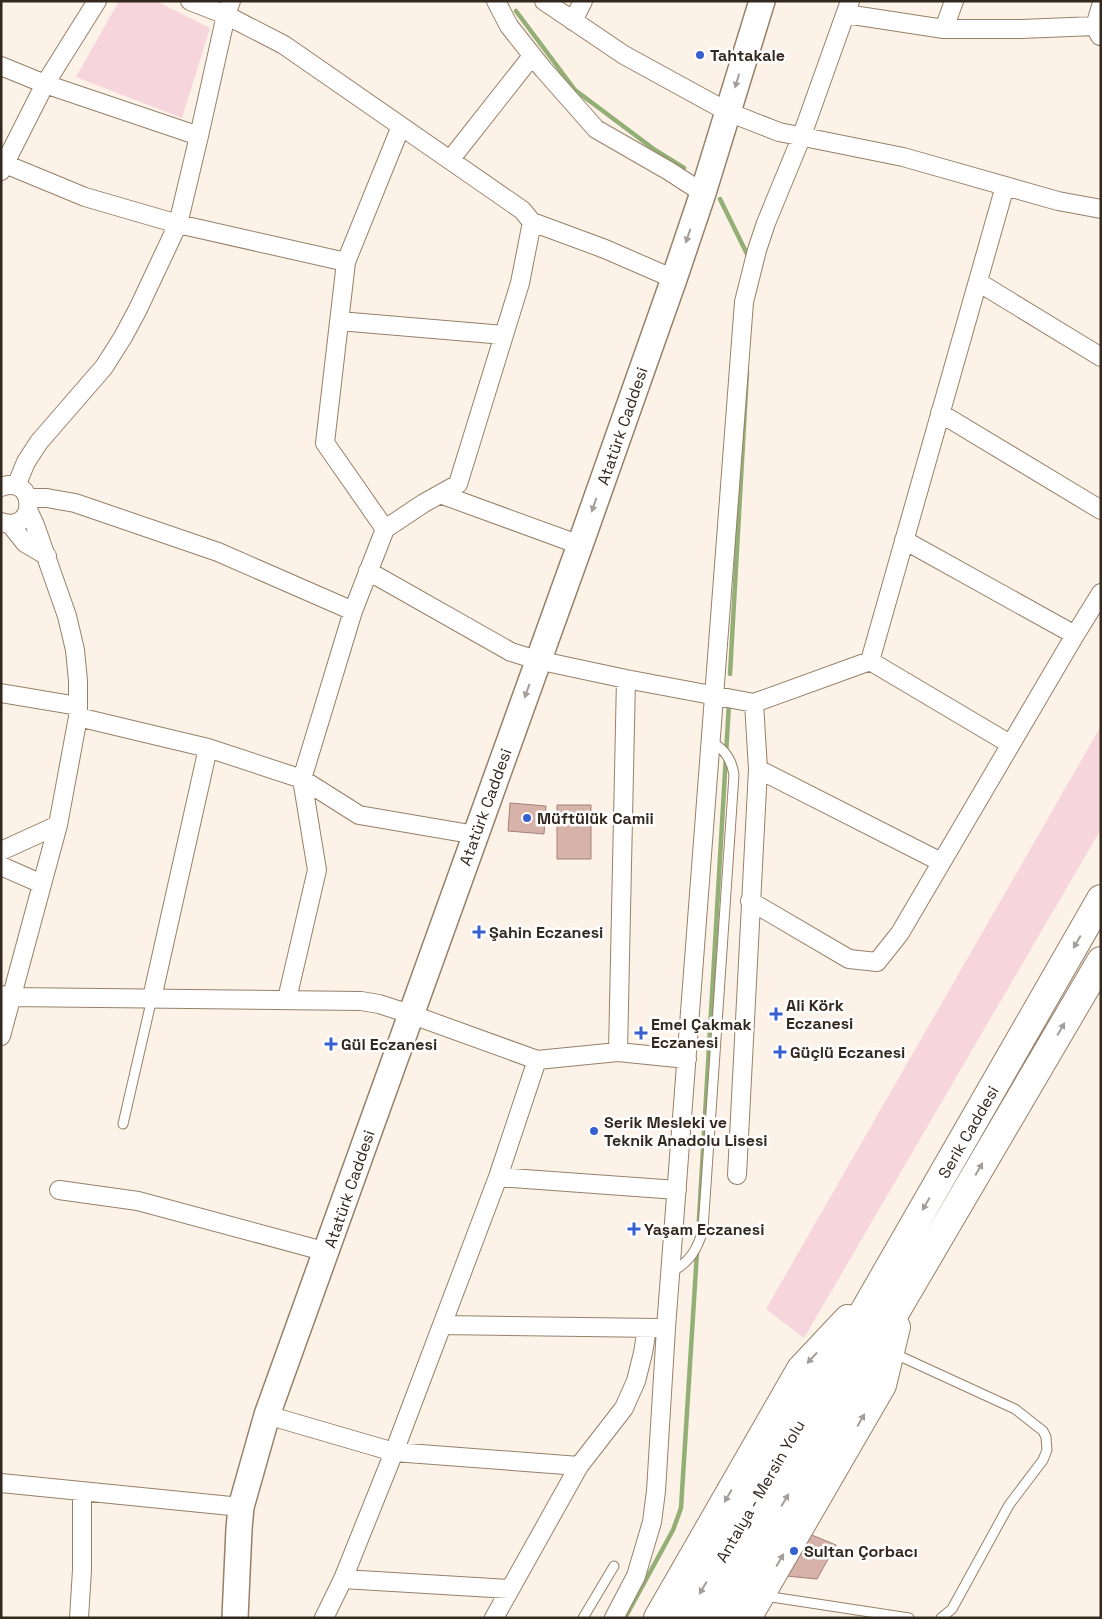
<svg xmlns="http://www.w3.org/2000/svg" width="1102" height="1619" viewBox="0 0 1102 1619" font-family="'Space Grotesk',sans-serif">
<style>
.green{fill:#f6d5dc}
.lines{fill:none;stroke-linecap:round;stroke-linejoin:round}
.stream{stroke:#94af76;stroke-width:4.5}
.building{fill:#d6b2a9;stroke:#a38178}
.lane-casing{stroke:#978069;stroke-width:11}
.street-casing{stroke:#978069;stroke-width:20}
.secondary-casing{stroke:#978069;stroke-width:28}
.highway-casing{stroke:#978069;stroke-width:30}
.lane{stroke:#fff;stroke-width:9}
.street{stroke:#fff;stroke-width:18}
.secondary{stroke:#fff;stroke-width:25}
.highway{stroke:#fff;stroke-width:28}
.oneway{fill:#a39e9a}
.poi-dot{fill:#375fd0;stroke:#fff;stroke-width:2}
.labels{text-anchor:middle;stroke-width:5;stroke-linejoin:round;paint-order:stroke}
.poi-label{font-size:16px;font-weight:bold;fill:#32281e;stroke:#fff;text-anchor:start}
.street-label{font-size:16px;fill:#32281e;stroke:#fff}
</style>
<rect width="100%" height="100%" fill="#fdf2e8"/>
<!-- green -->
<path class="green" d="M 119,1 L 156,1 L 210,28 L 182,118 L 76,77 Z
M 1101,726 L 1101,829 L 804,1338 L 766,1309 Z"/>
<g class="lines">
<!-- stream -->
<path class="stream" d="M 516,11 L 575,90 L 655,150 L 684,168
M 720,199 L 749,258
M 730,674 L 747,372
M 698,1236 L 729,703
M 625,1618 L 673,1530 L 681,1508 L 697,1252"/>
</g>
<!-- building -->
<path class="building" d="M 510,803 L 546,806 L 544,834 L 508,831 Z
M 557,805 L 591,805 L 591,859 L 557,859 Z
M 802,1531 L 836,1545 L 817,1579 L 776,1575 Z"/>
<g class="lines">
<defs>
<path id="lane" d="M 123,1124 L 152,998
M 671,1272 C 689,1263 698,1249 703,1229 L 734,775 C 732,760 725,749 711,742
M 893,1353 L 1015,1409 L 1043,1431 L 1046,1437 L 1047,1450 L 1043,1460 L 1009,1505 L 952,1609 L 941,1618
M 765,1596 L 909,1618
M 583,1618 L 614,1566"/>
<path id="street" d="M 190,1 L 226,15 L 284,45 L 522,210 L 532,222 L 520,283 L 458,484 L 424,503 L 385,529 L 353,611 L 302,779 L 317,870 L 287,999
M 496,1 L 509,26 L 543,69 L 596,129 L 669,171 L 703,193
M 544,1 L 624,55 L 728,112 L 779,132 L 903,157 L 1058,201 L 1101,209
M 846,14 L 944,29 L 1021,29 L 1095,26
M 573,21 L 583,1
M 944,29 L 954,1
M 1100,36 L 1095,26 L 1101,6
M 1,66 L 45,84 L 199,136
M 450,160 L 532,56
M 5,164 L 85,197 L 178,224 L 346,262
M 1,171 L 45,84 L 97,1
M 532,222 L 605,249 L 674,279
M 978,282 L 1101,357
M 339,321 L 504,335
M 940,413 L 1101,510
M 16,486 L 26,462 L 39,442 L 104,367 L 123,337 L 138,309 L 178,224 L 199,136 L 226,15 L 231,1
M 1,487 C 37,473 38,535 1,522
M 440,494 L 580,545
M 28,498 L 47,498 L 75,503 L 218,552 L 353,611
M 10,524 L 25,543 L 47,556
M 385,529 L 325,443 L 346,262 L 401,126
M 904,540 L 1075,635
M 368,571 L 511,652 L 537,660 L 626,679 L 754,703 L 870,661
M 870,661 L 1005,186
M 870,661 L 1010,744
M 1,693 L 78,706
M 78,717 L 208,748 L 302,779 L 359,815 L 476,835
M 758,769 L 941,862
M 1,851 L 58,825
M 1,866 L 42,884
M 750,901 L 849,959 L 877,962 L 900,933 L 1075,635 L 1101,593
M 1,995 L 11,997 L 361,1001 L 379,1004 L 410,1014 L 537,1060 L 618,1052 L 687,1059
M 152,998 L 208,748
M 1,1036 L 58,825 L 78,717 L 78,681 L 75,650 L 67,616 L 35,525 L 28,510
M 618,1052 L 626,679
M 737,1175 L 758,769 L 754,703
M 498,1177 L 677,1190
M 59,1190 L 138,1201 L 327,1252
M 442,1325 L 658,1328
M 267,1415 L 394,1452 L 579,1466
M 1,1483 L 241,1507
M 343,1579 L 509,1589
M 79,1618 L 82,1570 L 82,1491
M 324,1618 L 343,1579 L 394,1452 L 498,1177 L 537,1060
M 494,1618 L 579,1466 L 624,1408 L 636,1381 L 643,1353 L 647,1328
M 614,1618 L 636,1576 L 652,1522 L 656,1491 L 666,1328 L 744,302 L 757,250 L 766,223 L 801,138 L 850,1"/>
<path id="secondary" d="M 235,1618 L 239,1529 L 241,1507 L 267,1415 L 580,545 L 674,279 L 703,193 L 762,1"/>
<path id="highway" d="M 658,1618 L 801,1369 L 848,1319
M 685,1618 L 834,1364 L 1101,899
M 716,1618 L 1101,961
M 747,1618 L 882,1385 L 896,1327"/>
</defs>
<!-- lane casing -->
<use href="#lane" class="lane-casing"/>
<!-- street casing -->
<use href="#street" class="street-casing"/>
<!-- secondary casing -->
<use href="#secondary" class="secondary-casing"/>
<!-- highway casing -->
<use href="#highway" class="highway-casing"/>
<!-- lane -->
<use href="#lane" class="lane"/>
<!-- street -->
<use href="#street" class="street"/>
<!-- secondary -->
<use href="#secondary" class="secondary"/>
<!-- highway -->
<use href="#highway" class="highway"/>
</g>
<!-- one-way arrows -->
<defs><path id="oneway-solid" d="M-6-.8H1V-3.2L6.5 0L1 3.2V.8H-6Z" transform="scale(1.25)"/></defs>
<g class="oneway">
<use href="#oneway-solid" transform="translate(737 81) rotate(107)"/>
<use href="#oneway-solid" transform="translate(688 236) rotate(109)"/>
<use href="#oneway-solid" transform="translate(594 505) rotate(109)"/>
<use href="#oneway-solid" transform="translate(527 691) rotate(110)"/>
<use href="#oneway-solid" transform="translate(1077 942) rotate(120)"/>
<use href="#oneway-solid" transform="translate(1061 1029) rotate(-60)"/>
<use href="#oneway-solid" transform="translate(979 1169) rotate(-60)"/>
<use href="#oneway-solid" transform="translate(926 1204) rotate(120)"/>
<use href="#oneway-solid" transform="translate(812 1358) rotate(133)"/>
<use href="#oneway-solid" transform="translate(861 1420) rotate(-60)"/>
<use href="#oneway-solid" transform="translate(728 1496) rotate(120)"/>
<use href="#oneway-solid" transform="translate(785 1500) rotate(-60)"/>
<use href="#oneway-solid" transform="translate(780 1560) rotate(-60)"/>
<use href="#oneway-solid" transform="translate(703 1588) rotate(120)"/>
</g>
<!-- markers -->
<g class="poi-dot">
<circle cx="700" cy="55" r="5"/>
<circle cx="527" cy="818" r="5"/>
<path d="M476.5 924.5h5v5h5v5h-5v5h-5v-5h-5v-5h5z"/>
<path d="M773.5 1006.5h5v5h5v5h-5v5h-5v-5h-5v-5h5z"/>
<path d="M638.5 1025.5h5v5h5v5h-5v5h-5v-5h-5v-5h5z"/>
<path d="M328.5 1036.5h5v5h5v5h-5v5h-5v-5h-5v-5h5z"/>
<path d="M777.5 1044.5h5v5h5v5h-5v5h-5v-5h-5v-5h5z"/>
<circle cx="594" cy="1131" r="5"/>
<path d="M631.5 1221.5h5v5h5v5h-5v5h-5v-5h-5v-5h5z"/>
<circle cx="794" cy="1551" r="5"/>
</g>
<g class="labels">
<!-- poi labels -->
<g class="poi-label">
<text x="710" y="61">Tahtakale</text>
<text x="537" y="824">Müftülük Camii</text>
<text x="489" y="938">Şahin Eczanesi</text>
<text x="786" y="1011">Ali Körk<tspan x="786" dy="18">Eczanesi</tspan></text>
<text x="651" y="1030">Emel Çakmak<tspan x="651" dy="18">Eczanesi</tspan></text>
<text x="341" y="1050">Gül Eczanesi</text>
<text x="790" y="1058">Güçlü Eczanesi</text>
<text x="604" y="1128">Serik Mesleki ve<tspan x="604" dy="18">Teknik Anadolu Lisesi</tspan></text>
<text x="644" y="1235">Yaşam Eczanesi</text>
<text x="804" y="1557">Sultan Çorbacı</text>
</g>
<!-- street labels -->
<g class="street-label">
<text transform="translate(622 426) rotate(-71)" y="6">Atatürk Caddesi</text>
<text transform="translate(485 807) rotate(-70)" y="6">Atatürk Caddesi</text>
<text transform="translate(968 1132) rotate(-60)" y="6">Serik Caddesi</text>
<text transform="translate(349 1189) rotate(-71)" y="6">Atatürk Caddesi</text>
<text transform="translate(760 1491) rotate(-60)" y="6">Antalya - Mersin Yolu</text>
</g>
</g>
<!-- border -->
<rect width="1102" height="1619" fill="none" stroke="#32281e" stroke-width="5"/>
</svg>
